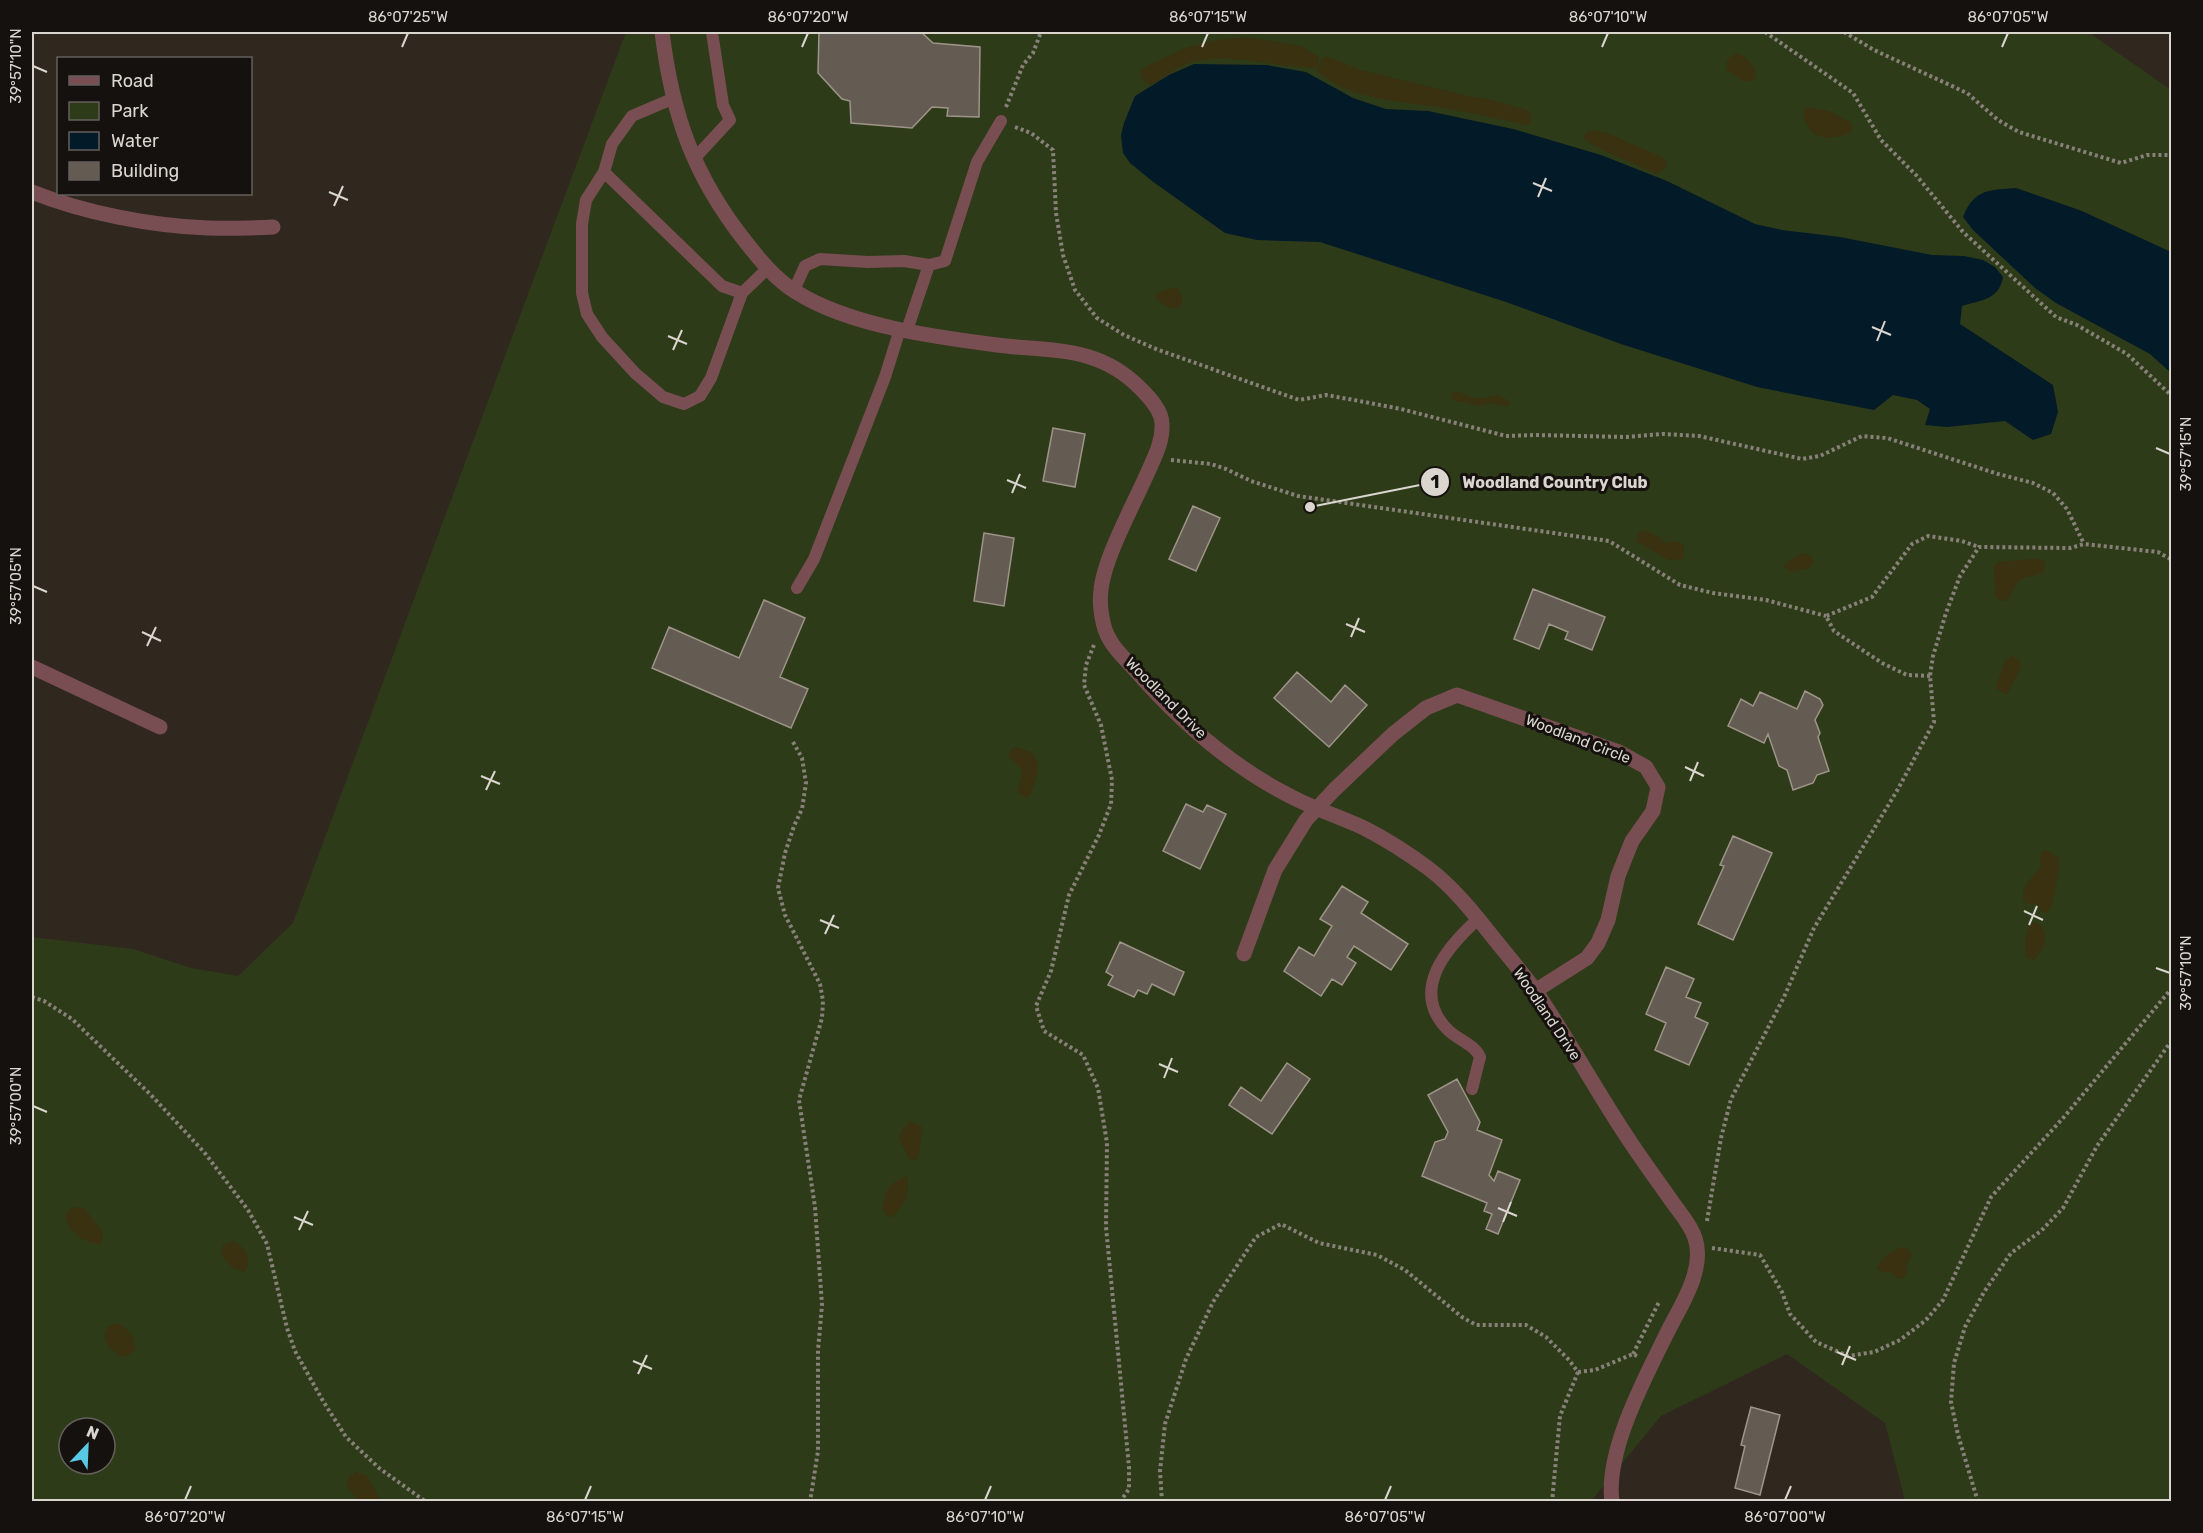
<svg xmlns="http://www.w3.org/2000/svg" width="2203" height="1533" viewBox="0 0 2203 1533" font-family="Rubik,sans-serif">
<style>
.green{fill:#2e3b18;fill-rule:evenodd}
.sand{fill:#393110}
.water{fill:#031a29}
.building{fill:#645b52;stroke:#9e9489;stroke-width:1.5}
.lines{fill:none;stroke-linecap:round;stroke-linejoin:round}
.path{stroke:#88817a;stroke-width:4;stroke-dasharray:3 3;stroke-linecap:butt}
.lane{stroke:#794e53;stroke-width:12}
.street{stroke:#794e53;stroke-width:15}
.ticks{fill:none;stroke:#dbd5d0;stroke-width:2}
.labels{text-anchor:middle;stroke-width:6;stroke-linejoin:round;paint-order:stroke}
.street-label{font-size:15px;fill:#dbd5d0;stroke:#15110e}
.leader{fill:none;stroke:#dbd5d0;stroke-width:2}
.callout-dot{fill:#dbd5d0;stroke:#15110e;stroke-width:2}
.mark-label{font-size:18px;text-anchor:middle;font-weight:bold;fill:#111}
.callout-label{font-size:16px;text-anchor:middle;font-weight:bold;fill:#dbd5d0;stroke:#15110e;stroke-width:6;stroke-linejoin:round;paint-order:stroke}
.neatline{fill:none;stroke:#dbd5d0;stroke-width:2}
.ticks-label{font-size:15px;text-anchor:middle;fill:#dbd5d0}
</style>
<rect width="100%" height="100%" fill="#30281f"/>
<!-- green -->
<path class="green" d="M 626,32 L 2088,32 L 2171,90 L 2171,1501 L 1905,1501 L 1885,1423 L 1787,1354 L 1661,1416 L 1591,1501 L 32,1502 L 32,937 L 133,949 L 191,968 L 238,976 L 293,923 ZM 69,1428 L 105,1428 L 105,1464 L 69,1464 Z"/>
<!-- sand -->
<path class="sand" d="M 1247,37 L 1301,46 L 1318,56 L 1319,62 L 1316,68 C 1276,68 1236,53 1196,61 C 1179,64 1165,78 1151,85 C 1143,82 1140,77 1141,69 L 1185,48 L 1216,40 Z
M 1737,53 C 1746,56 1757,68 1756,77 L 1752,81 L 1742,81 L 1726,69 L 1726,63 L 1730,57 Z
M 1324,57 L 1328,57 L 1361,70 L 1472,97 L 1484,98 L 1524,109 L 1529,111 L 1531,120 L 1529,124 L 1524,125 C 1498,118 1470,113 1443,108 C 1401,101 1351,101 1317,71 L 1321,60 Z
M 1808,107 L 1829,111 L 1851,122 L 1853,131 C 1830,144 1805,139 1803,110 Z
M 1593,130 L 1609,134 L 1664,158 L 1667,163 L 1666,168 L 1656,174 C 1641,166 1592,148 1584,138 L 1587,132 Z
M 1172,288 L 1179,289 L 1183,301 L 1179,308 C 1170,310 1161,304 1155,298 L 1157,293 Z
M 1456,391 C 1462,393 1468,397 1474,398 C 1492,401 1494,388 1510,403 L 1507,407 L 1492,403 L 1478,406 L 1464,402 L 1457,402 L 1451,398 L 1452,393 Z
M 1645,530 L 1660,538 L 1665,543 L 1676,541 L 1684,545 L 1683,559 L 1669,560 L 1637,542 L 1638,533 Z
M 1803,553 L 1813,557 L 1813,563 L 1809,568 L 1792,572 L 1783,567 L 1787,562 Z
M 2029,559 L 2039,559 L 2045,562 L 2044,571 C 2037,577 2028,575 2020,580 C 2013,585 2013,595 2006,601 L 2000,600 L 1995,596 L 1994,566 L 1999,562 Z
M 2011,656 C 2017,658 2020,661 2021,667 L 2007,695 L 1996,688 L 2004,662 Z
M 1015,747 L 1031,752 L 1038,763 L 1037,776 L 1030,796 L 1025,797 L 1017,792 L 1022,774 L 1021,769 L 1009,757 L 1010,750 Z
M 2042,850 L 2049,851 L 2059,859 C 2059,872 2055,906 2046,913 L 2041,911 L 2036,903 L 2030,904 L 2024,902 C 2019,885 2033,879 2041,866 L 2040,859 Z
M 2034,922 C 2052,928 2045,951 2033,960 L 2025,956 C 2026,942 2023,932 2034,922 Z
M 910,1121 L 922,1127 L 919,1157 L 915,1160 L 909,1159 L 899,1138 L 902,1130 Z
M 906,1176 C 912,1190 903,1209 891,1218 L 882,1210 C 886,1189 887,1185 906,1176 Z
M 72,1207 L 84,1208 L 103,1233 L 101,1245 C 83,1242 68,1233 65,1214 Z
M 234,1241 C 246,1250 253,1257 245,1272 L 234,1269 L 221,1255 L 223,1245 Z
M 1902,1247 L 1908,1249 L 1912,1255 L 1907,1264 L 1906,1276 L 1898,1279 L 1890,1271 L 1884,1273 L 1877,1268 C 1881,1258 1892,1250 1902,1247 Z
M 118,1323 C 128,1329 136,1337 135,1349 L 129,1355 L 121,1357 L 108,1346 L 104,1336 L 108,1326 Z
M 356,1472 L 367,1476 L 381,1501 L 359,1501 L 347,1487 L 349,1477 Z"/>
<!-- water -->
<path class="water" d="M 1194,64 L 1266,65 L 1306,72 L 1353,98 L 1386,109 L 1428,111 L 1513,129 L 1601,155 L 1667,181 L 1755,224 L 1782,230 L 1840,237 L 1932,255 L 1964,256 L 1983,260 L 1995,267 L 2003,277 C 1999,300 1981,300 1962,306 L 1960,324 L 2053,385 L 2058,412 L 2051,434 L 2033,440 L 2005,421 L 1947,427 L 1925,425 L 1930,409 L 1917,400 L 1893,395 L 1874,410 L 1757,387 L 1621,344 L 1506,302 L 1320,242 L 1257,240 L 1225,233 L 1152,181 L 1130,163 L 1123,153 L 1121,135 L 1124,123 L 1135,96 L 1169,75 Z
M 2016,188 L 2082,211 L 2171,252 L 2171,373 L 2150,354 L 2056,303 L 2035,288 L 1973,230 L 1963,217 C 1974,189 1989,190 2016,188 Z"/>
<!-- building -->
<path class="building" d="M 819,32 L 921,32 L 933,43 L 980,47 L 979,117 L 947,116 L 948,108 L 932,107 L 912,128 L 851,123 L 850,101 L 842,99 L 818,73 Z
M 1053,428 L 1085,434 L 1075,487 L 1043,481 Z
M 1193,506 L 1220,518 L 1196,571 L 1169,559 Z
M 984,533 L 1014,538 L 1004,606 L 974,601 Z
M 1533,589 L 1605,617 L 1592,650 L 1565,639 L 1568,632 L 1549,624 L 1539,649 L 1514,639 Z
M 764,600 L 805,618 L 780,677 L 808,689 L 791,728 L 652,668 L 669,627 L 739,658 Z
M 1297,672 L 1331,702 L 1345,685 L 1367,705 L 1329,747 L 1274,698 Z
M 1805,691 L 1820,699 L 1823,705 L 1815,720 L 1820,733 L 1818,737 L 1829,771 L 1817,775 L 1813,783 L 1793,790 L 1787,770 L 1779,766 L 1768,734 L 1764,743 L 1728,726 L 1741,699 L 1753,706 L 1760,692 L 1797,709 Z
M 1186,804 L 1203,812 L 1207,805 L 1226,814 L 1200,869 L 1163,851 Z
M 1733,836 L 1772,853 L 1733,940 L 1698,924 L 1724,866 L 1720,865 Z
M 1342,886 L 1368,902 L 1361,913 L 1408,944 L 1391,970 L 1354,946 L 1347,957 L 1356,963 L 1342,985 L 1332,979 L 1321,996 L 1284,971 L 1299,947 L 1314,956 L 1332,926 L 1320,919 Z
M 1120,942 L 1184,972 L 1174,995 L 1152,984 L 1147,994 L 1138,990 L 1134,997 L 1108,985 L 1113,976 L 1106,972 Z
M 1666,967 L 1694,979 L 1686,997 L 1701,1003 L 1695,1017 L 1708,1023 L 1689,1065 L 1655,1050 L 1666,1023 L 1646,1014 Z
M 1287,1063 L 1310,1079 L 1272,1134 L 1229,1105 L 1241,1087 L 1261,1101 Z
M 1457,1079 L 1480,1122 L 1477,1130 L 1502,1140 L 1489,1175 L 1494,1181 L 1498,1171 L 1520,1180 L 1498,1234 L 1486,1229 L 1492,1214 L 1484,1211 L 1487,1203 L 1422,1176 L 1435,1142 L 1445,1139 L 1448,1132 L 1428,1095 Z
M 1751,1407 L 1780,1415 L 1760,1495 L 1735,1488 L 1745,1446 L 1741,1445 Z"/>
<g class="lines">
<!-- path -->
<path class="path" d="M 1765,32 L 1853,93 L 1881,140 L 1916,175 L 1963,232 L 2056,317 L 2077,325 L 2127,354 L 2172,396
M 1844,32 L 1874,50 L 1967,93 L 1998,120 L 2019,132 L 2121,163 L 2147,155 L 2172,155
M 1006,107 L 1023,65 L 1033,53 L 1041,32
M 1015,127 L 1031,133 L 1053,150 L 1056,213 L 1063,255 L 1075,290 L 1097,318 L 1124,335 L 1156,349 L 1299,400 L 1326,395 L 1354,400 L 1401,409 L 1506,436 L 1536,435 L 1626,437 L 1663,434 L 1699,436 L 1802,459 L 1820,456 L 1862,436 L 1887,438 L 1998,474 L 2033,483 L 2053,493 L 2067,509 L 2084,544
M 1171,460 L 1211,464 L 1226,469 L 1251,481 L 1298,496 L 1609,541 L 1680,585 L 1713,593 L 1766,600 L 1826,616
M 1094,645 L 1086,665 L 1084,685 L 1101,725 L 1112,780 L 1111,804 L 1099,835 L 1069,895 L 1051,971 L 1036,1006 L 1044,1031 L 1083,1055 L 1098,1088 L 1107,1143 L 1106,1227 L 1129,1467 L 1129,1489 L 1120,1502
M 1930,676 L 1907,675 L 1882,663 L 1834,631 L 1826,616 L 1872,597 L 1912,544 L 1928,536 L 1962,541 L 1979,547
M 793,742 L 802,758 L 806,783 L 802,809 L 794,826 L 785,853 L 778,888 L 785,915 L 820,984 L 823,1001 L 822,1018 L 799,1100 L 815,1207 L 822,1305 L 818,1350 L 818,1451 L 810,1502
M 32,997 L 44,1001 L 72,1019 L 151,1095 L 204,1152 L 248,1210 L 267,1244 L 287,1328 L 295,1351 L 323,1401 L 346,1437 L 379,1468 L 426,1502
M 1707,1221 L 1721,1138 L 1731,1099 L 1784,997 L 1814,928 L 1898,789 L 1934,722 L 1930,676 L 1933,656 L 1946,613 L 1960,576 L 1979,547 L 2070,548 L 2084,544 L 2158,552 L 2172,560
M 1712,1248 L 1760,1255 L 1782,1292 L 1790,1314 L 1816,1342 L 1848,1356 L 1874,1352 L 1900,1340 L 1926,1320 L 1943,1300 L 1991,1197 L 2064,1117 L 2172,988
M 1633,1354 L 1659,1302
M 1578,1372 L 1595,1370 L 1633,1354 L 1637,1356
M 1162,1502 L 1160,1471 L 1165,1424 L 1186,1359 L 1213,1302 L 1256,1237 L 1281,1224 L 1319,1243 L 1377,1255 L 1405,1270 L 1462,1317 L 1476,1325 L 1526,1325 L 1546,1337 L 1569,1360 L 1578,1372 L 1560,1416 L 1552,1502
M 1978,1502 L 1958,1435 L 1951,1402 L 1954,1363 L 1965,1327 L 1984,1292 L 2011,1253 L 2041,1231 L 2063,1208 L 2097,1146 L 2172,1040"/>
<!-- lane -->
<path class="lane" d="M 672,99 L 632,116 L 612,144 L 604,172 L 722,286 L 742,293 L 767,269
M 694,159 L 730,120 L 723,105 L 712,32
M 604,172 L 586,200 L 582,224 L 582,293 L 587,314 L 602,337 L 635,373 L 663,397 L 684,404 L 700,396 L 711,378 L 742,293
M 794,290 L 805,266 L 820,259 L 868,262 L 904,261 L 929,265 L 945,261 L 977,162 L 1001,121
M 907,330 L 929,265
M 797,588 L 814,559 L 885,377 L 900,329
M 1472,1089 L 1480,1057 C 1474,1044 1458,1040 1448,1030 C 1409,991 1446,948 1478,919"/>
<!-- street -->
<path class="street" d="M 662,32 C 672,114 693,175 745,241 C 760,260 775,279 796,292 C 850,326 935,337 997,345 C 1053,352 1098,345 1141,389 C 1150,398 1162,411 1162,424 C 1163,442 1154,458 1147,474 C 1134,504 1104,558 1101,590 C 1099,604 1102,628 1110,640 C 1116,652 1129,662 1137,672 C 1180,721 1231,766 1290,796 C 1314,809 1341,817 1366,829 C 1387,840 1409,854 1428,868 C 1453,887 1473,912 1492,936 C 1507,955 1523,973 1537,993 C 1570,1042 1598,1094 1631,1143 C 1645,1164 1659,1183 1673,1203 C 1681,1214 1691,1225 1695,1238 C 1706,1270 1679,1308 1666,1335 C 1644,1380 1605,1452 1612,1502
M 32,192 C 84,213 152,226 208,228 C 230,229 252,228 273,227
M 32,667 L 160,727
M 1244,954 L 1275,870 L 1306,820 L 1334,790 L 1393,734 L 1426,708 L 1457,695 L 1619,752 L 1646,767 L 1658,787 L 1653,811 L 1632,841 L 1618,876 L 1608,920 L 1598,943 L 1587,958 L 1535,991"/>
</g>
<!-- ticks -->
<path class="ticks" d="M 402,47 L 408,33M 802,47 L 808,33M 1202,47 L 1208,33M 1602,47 L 1608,33M 2002,47 L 2008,33M 33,66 L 47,72M 1533,183 L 1552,191M 329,192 L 348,200M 1538,197 L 1546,178M 334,206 L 343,186M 1872,327 L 1891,335M 668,336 L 687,344M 1877,341 L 1885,321M 673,350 L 682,330M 2156,448 L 2170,454M 1007,480 L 1026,488M 1012,493 L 1020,474M 33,586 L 47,592M 1346,624 L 1365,632M 142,632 L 161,641M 1351,637 L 1359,618M 147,646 L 156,627M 1685,767 L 1704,776M 481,776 L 500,784M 1690,781 L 1698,762M 486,790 L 495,771M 2024,911 L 2043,920M 820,920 L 839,928M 2029,925 L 2037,906M 825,934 L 834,915M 2156,968 L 2170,973M 1159,1064 L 1178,1072M 1164,1078 L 1172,1058M 33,1106 L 47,1112M 1498,1208 L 1517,1216M 294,1217 L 313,1225M 1503,1222 L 1511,1202M 299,1230 L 308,1211M 1837,1352 L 1856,1360M 633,1361 L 652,1369M 1842,1365 L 1850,1346M 638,1374 L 647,1355M 185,1500 L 191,1486M 585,1500 L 591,1486M 985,1500 L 991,1486M 1385,1500 L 1391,1486M 1785,1500 L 1791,1486"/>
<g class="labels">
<!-- street labels -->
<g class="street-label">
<text transform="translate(1166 698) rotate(45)" y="5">Woodland Drive</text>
<text transform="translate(1578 739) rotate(21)" y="5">Woodland Circle</text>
<text transform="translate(1547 1014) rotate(56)" y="5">Woodland Drive</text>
</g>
</g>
<!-- callouts -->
<path class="leader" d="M1310 507L1435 482"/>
<g class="callout-dot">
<circle cx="1310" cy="507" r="6"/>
<circle cx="1435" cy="482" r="15"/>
</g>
<g class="mark-label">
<text x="1435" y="488">1</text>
</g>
<g class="callout-label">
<text x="1555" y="488">Woodland Country Club</text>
</g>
<!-- border -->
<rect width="2203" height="1533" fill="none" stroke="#15110e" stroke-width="66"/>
<!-- legend -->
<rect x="57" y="57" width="195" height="138" fill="#15110e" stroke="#645f5c" stroke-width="1.5"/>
<rect x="69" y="76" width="30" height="9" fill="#794e53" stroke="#645f5c" stroke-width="1.5"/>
<text x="111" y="87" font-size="18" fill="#dbd5d0">Road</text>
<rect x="69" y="102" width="30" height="18" fill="#2e3b18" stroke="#645f5c" stroke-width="1.5"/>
<text x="111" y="117" font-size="18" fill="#dbd5d0">Park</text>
<rect x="69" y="132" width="30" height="18" fill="#031a29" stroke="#645f5c" stroke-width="1.5"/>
<text x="111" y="147" font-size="18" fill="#dbd5d0">Water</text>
<rect x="69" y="162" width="30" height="18" fill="#645b52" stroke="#645f5c" stroke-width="1.5"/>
<text x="111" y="177" font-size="18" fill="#dbd5d0">Building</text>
<!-- north arrow -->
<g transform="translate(87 1446) rotate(23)"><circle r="28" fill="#15110e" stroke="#645f5c" stroke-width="1.5"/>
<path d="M0-4.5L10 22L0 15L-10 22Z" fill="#59c8e5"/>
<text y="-9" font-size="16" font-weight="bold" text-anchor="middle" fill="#dbd5d0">N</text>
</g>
<rect x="33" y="33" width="2137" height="1467" class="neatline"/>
<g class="ticks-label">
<text x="408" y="22">86°07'25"W</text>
<text x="808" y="22">86°07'20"W</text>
<text x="1208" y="22">86°07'15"W</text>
<text x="1608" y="22">86°07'10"W</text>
<text x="2008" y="22">86°07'05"W</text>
<text transform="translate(16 66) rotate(-90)" y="5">39°57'10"N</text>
<text transform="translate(2186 454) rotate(-90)" y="5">39°57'15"N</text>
<text transform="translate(16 586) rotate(-90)" y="5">39°57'05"N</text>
<text transform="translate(2186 973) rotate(-90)" y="5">39°57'10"N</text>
<text transform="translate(16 1106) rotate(-90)" y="5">39°57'00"N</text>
<text x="185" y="1522">86°07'20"W</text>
<text x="585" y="1522">86°07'15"W</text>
<text x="985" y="1522">86°07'10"W</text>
<text x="1385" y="1522">86°07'05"W</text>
<text x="1785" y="1522">86°07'00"W</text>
</g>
</svg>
